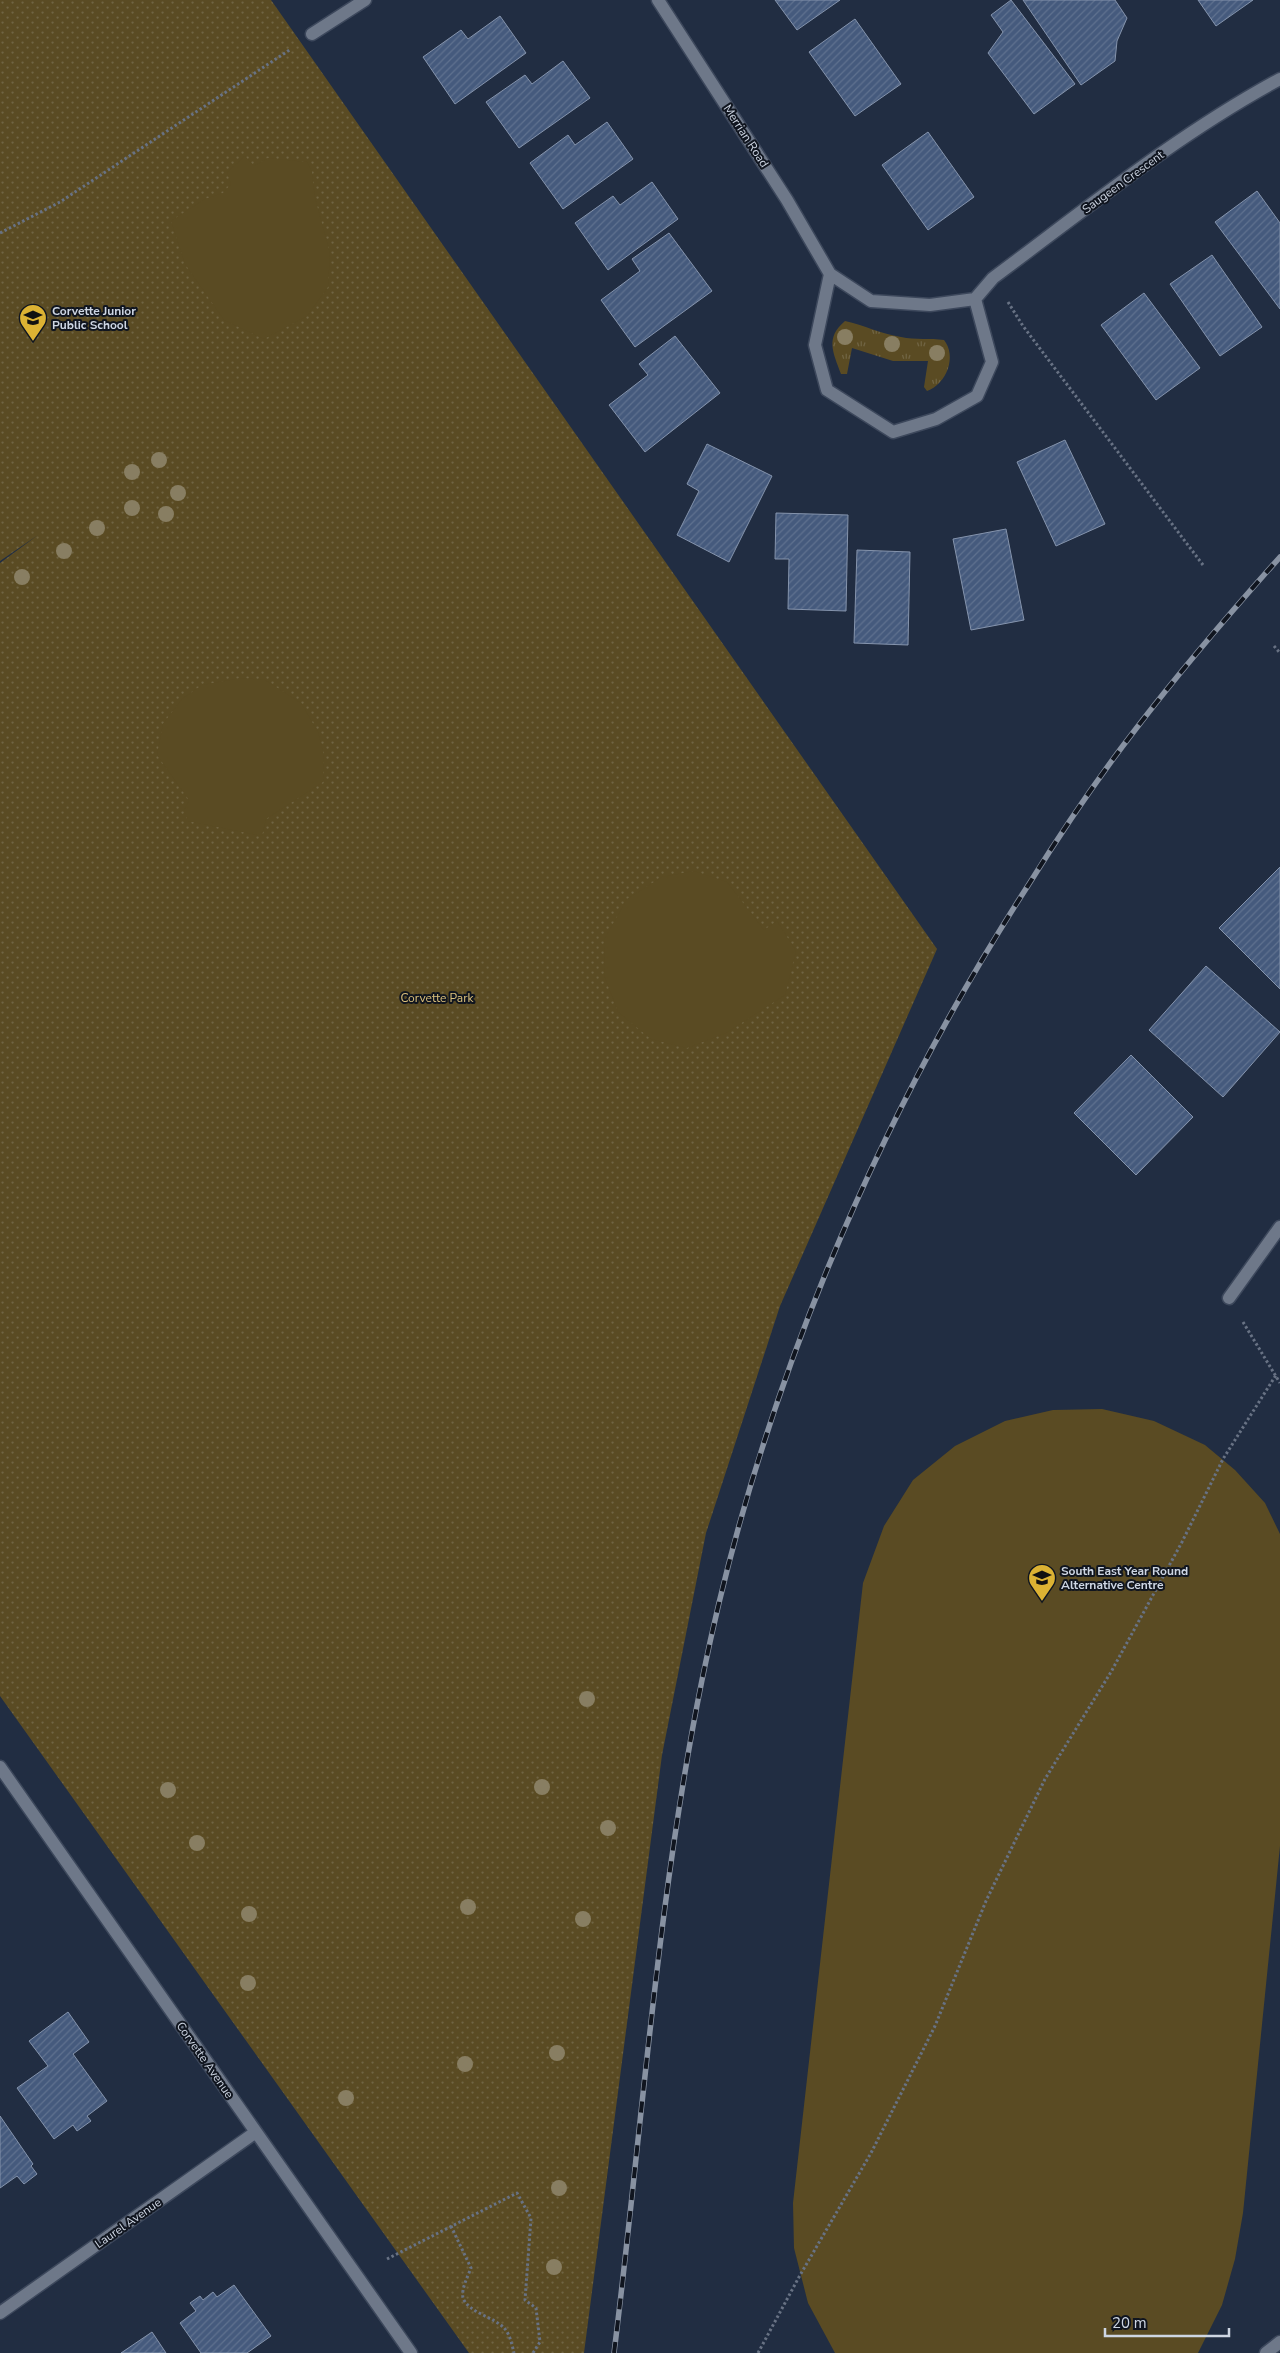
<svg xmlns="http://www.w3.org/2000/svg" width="1280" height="2353" viewBox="0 0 1280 2353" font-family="'Nunito Sans',sans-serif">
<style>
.grass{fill:url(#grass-tufts)}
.park{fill:url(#park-dots)}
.pitch{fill:#5a4b23}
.building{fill:url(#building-hatch);stroke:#8594ad}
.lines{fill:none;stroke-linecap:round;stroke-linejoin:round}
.minor-casing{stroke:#3d485c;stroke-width:15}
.path{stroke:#687284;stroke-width:3;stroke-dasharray:2.5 2.5;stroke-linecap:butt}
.minor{stroke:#6e7889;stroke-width:12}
.rail-casing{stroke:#8892a2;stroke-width:5.5}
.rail{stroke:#10151f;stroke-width:4;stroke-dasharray:11;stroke-linecap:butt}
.tree{fill:#887e62}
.labels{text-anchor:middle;stroke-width:4;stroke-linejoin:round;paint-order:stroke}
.street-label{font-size:12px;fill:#ced6e3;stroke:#10151f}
.poi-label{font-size:12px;font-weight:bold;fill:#ced6e3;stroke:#10151f;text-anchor:start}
.park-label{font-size:12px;fill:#dcc17c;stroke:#10151f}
</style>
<defs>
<pattern id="grass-tufts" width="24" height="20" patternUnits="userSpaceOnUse" patternTransform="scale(1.25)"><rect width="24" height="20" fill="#5a4b23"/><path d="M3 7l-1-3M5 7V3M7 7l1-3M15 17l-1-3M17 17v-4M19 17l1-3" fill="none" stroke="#706443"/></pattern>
<pattern id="park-dots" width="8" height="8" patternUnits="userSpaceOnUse" patternTransform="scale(1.25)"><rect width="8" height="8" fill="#5a4b23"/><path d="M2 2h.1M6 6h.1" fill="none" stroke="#706443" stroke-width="1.8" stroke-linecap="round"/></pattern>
<pattern id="building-hatch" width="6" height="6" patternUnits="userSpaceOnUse" patternTransform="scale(1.25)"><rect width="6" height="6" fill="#455a7d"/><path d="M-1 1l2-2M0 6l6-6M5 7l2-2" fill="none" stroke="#5f718f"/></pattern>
</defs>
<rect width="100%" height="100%" fill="#212d42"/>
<!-- grass -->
<path class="grass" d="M 845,321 C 864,325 881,334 901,337 C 915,340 930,338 944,340 C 957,356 947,384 927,391 L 924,387 L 928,361 L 893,361 L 852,348 L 847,374 L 841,374 C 833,352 825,338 845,321 Z"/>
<!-- park -->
<path class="park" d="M 0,0 L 271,0 L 937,949 L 780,1306 L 706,1533 L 662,1755 L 584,2353 L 469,2353 L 0,1696 L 0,563 L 38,535 L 0,561 Z"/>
<!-- pitch -->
<path class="pitch" d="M 245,156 L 254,166 L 268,158 L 307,162 L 312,172 L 315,198 L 330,253 L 328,287 L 307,316 L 264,339 L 224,320 L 185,264 L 171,221 L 205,199 L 223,193 L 231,184 L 227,172 Z
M 241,678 L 265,680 L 301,703 L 318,732 L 324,756 L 323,782 L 266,819 L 262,836 L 188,821 L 184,811 L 189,800 L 157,755 L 163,724 L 182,699 L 202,685 Z
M 694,871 L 727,882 L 764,930 L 777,921 L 796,951 L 785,995 L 726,1033 L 687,1048 L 651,1039 L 618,1012 L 604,975 L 605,938 L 627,899 L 662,877 Z
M 1102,1409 L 1154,1421 L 1205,1445 L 1235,1470 L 1265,1503 L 1280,1534 L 1280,1846 L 1243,2213 L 1235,2259 L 1222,2305 L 1198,2353 L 835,2353 L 808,2303 L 794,2248 L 793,2203 L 863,1583 L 884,1526 L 913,1480 L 955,1446 L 1005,1421 L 1053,1410 Z"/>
<!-- building -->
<path class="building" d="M 775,0 L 840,0 L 797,30 Z
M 1011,0 L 1075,84 L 1034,114 L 988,53 L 1003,32 L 991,15 Z
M 1023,0 L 1115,0 L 1127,18 L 1117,41 L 1115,61 L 1081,85 Z
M 1198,0 L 1253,0 L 1216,26 Z
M 500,16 L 526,53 L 455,104 L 423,57 L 461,30 L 468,39 Z
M 855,19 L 901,84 L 855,116 L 809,52 Z
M 563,61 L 590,98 L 519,148 L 486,102 L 525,75 L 532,84 Z
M 607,122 L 633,159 L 563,209 L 530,163 L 568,135 L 575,145 Z
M 928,132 L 974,197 L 928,230 L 882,165 Z
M 652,182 L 678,219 L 608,270 L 575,223 L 613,196 L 620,205 Z
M 1257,191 L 1280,223 L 1280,309 L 1215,222 Z
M 669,233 L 712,291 L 635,347 L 601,300 L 640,271 L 632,259 Z
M 1212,255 L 1262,327 L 1220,356 L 1170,284 Z
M 1144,293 L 1200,368 L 1156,400 L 1101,325 Z
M 675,336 L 720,393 L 645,452 L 609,405 L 648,375 L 639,364 Z
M 1065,440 L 1105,524 L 1056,546 L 1017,462 Z
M 707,444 L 772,476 L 729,562 L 677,535 L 699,491 L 687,484 Z
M 776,513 L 848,515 L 846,611 L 788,609 L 789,559 L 775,559 Z
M 1006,529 L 1024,620 L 971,630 L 953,539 Z
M 857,550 L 910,552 L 908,645 L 854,643 Z
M 1280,867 L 1280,989 L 1219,928 Z
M 1206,966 L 1280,1032 L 1223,1097 L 1149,1030 Z
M 1131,1055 L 1193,1117 L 1136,1175 L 1074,1113 Z
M 68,2012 L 89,2042 L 73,2054 L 107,2101 L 87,2116 L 91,2121 L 77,2131 L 73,2125 L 54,2139 L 17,2088 L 48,2066 L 29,2041 Z
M 0,2116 L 33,2164 L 31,2166 L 37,2174 L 24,2184 L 17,2176 L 0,2188 Z
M 234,2285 L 271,2336 L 247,2353 L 201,2353 L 180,2323 L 196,2311 L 190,2303 L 200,2296 L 203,2300 L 213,2292 L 217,2297 Z
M 152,2332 L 166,2353 L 121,2353 Z"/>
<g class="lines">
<defs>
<path id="minor" d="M 658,0 L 787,200 L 830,274 L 871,301 L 930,305 L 975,299
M 312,34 L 365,0
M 830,274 L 815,345 L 827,390 L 893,432 L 936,419 L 977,396 L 992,362 L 975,299
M 975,299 L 993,278 C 1086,209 1178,134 1280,79
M 1229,1298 L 1280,1227
M 0,1767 L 411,2353
M 0,2313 L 256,2132
M 1266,2353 L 1280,2342"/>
</defs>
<!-- minor casing -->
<use href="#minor" class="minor-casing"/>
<!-- path -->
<path class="path" d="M 0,233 L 60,202 L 291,49
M 1008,302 L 1023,326 L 1203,565
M 1274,646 L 1280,653
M 1243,1322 L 1280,1383
M 451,2226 L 471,2268 C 468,2276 461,2289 463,2298 C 469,2313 494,2317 504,2328 C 510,2334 512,2345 514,2353
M 387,2259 L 517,2193 L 531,2218 L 525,2300 L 536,2308 L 540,2342 L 533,2353
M 758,2353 L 799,2277 L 871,2153 L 935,2026 L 986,1901 L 1045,1779 L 1111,1672 L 1182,1542 L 1223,1459 L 1276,1375"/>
<!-- minor -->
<use href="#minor" class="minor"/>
<defs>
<path id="rail" d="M 614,2353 C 642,2129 657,1902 702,1680 C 759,1397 873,1126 1029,884 C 1062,831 1097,779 1135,730 C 1181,670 1230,613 1280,557"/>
</defs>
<!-- rail casing -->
<use href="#rail" class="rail-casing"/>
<!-- rail -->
<use href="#rail" class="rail"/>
</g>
<!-- trees -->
<g class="tree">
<circle cx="845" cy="337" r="8"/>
<circle cx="892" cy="344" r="8"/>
<circle cx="937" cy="353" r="8"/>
<circle cx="159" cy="460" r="8"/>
<circle cx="132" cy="472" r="8"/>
<circle cx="178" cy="493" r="8"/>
<circle cx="132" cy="508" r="8"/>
<circle cx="166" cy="514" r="8"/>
<circle cx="97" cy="528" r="8"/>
<circle cx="64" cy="551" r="8"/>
<circle cx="22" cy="577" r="8"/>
<circle cx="587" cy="1699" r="8"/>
<circle cx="542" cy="1787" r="8"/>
<circle cx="168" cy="1790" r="8"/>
<circle cx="608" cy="1828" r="8"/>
<circle cx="197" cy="1843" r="8"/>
<circle cx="468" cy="1907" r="8"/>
<circle cx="249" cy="1914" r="8"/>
<circle cx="583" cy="1919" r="8"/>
<circle cx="248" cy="1983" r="8"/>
<circle cx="557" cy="2053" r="8"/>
<circle cx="465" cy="2064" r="8"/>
<circle cx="346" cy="2098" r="8"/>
<circle cx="559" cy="2188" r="8"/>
<circle cx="554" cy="2267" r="8"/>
</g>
<!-- icons -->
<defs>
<symbol id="school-pin" viewBox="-11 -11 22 30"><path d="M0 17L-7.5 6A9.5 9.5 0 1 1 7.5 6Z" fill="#dcb233" stroke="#10151f"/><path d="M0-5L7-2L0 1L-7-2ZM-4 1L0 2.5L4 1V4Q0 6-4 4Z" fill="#111"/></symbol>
</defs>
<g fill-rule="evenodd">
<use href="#school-pin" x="17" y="302" width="32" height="43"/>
<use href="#school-pin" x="1026" y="1562" width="32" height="43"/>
</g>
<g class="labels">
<!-- street labels -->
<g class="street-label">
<text transform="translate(746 136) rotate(57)" y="4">Merrian Road</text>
<text transform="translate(1123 182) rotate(-36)" y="4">Saugeen Crescent</text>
<text transform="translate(205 2060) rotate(55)" y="4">Corvette Avenue</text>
<text transform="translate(128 2223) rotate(-35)" y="4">Laurel Avenue</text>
</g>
<!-- poi labels -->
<g class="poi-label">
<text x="52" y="315">Corvette Junior<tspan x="52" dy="14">Public School</tspan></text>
<text x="1061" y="1575">South East Year Round<tspan x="1061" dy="14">Alternative Centre</tspan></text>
</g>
<!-- park labels -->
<g class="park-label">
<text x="437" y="1002">Corvette Park</text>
</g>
</g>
<!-- scale -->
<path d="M1105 2328v8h124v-8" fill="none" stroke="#ced6e3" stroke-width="2.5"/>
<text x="1112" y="2328" font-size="15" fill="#ced6e3" stroke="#10151f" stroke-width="4" paint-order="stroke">20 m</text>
</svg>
